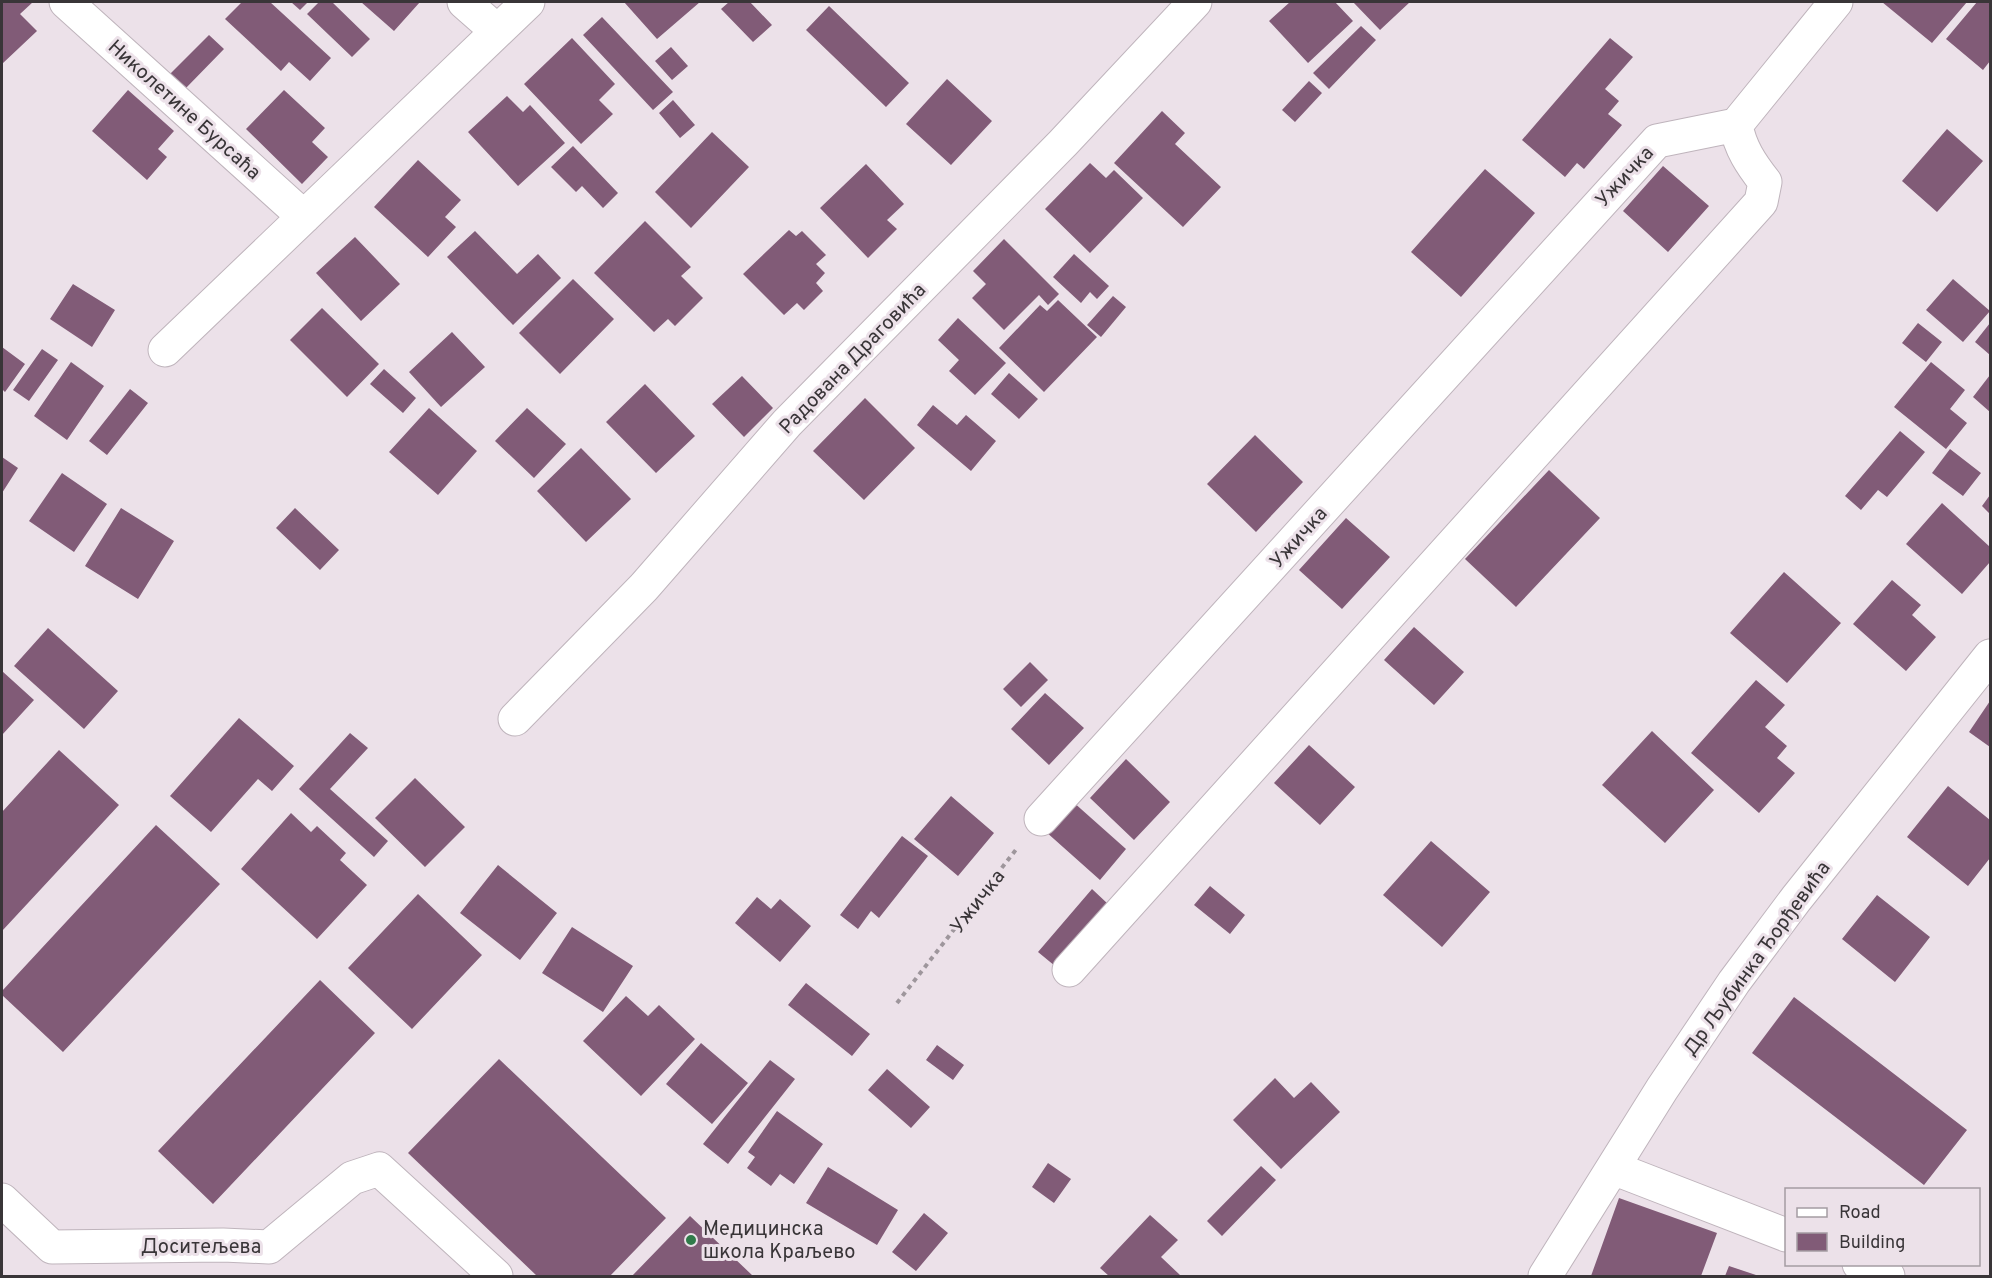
<svg xmlns="http://www.w3.org/2000/svg" width="1992" height="1278" viewBox="0 0 1992 1278" font-family="Overpass,sans-serif">
<style>
.building{fill:#815b77}
.lines{fill:none;stroke-linecap:round;stroke-linejoin:round}
.minor-casing{stroke:#bfb4bc;stroke-width:35}
.path{stroke:#9e969c;stroke-width:4;stroke-dasharray:4.5 4.5;stroke-linecap:butt}
.minor{stroke:#fff;stroke-width:33}
.poi-dot{fill:#307b4a;stroke:#ece1e9;stroke-width:2}
.labels{text-anchor:middle;stroke-width:6;stroke-linejoin:round;paint-order:stroke}
.street-label{font-size:20px;fill:#393538;stroke:#ece1e9}
.poi-label{font-size:20px;fill:#393538;stroke:#ece1e9;text-anchor:start}
</style>
<rect width="100%" height="100%" fill="#ece1e9"/>
<!-- building -->
<path class="building" d="M 2,2 L 33,2 L 20,14 L 37,31 L 2,64 Z
M 242,2 L 270,2 L 331,58 L 310,81 L 289,62 L 281,71 L 225,19 Z
M 291,2 L 308,2 L 300,10 Z
M 319,2 L 332,2 L 370,39 L 352,57 L 307,14 Z
M 361,2 L 420,2 L 394,31 Z
M 624,2 L 700,2 L 657,39 Z
M 729,2 L 750,2 L 772,25 L 753,42 L 721,9 Z
M 1290,2 L 1335,2 L 1353,21 L 1308,63 L 1269,21 Z
M 1353,2 L 1410,2 L 1380,30 Z
M 1882,2 L 1967,2 L 1932,43 Z
M 1977,2 L 1990,2 L 1990,61 L 1983,70 L 1946,39 Z
M 829,6 L 909,83 L 886,107 L 806,30 Z
M 602,17 L 673,92 L 653,110 L 583,35 Z
M 1361,26 L 1376,40 L 1329,89 L 1313,73 Z
M 209,35 L 224,49 L 185,89 L 170,74 Z
M 572,38 L 615,84 L 599,100 L 613,114 L 581,144 L 524,84 Z
M 1610,38 L 1633,57 L 1605,89 L 1619,101 L 1608,114 L 1622,125 L 1584,169 L 1577,163 L 1565,177 L 1522,140 Z
M 671,47 L 688,66 L 672,80 L 655,61 Z
M 947,79 L 992,121 L 951,165 L 906,124 Z
M 1309,81 L 1322,93 L 1295,122 L 1282,110 Z
M 128,90 L 174,131 L 158,149 L 167,157 L 147,180 L 92,131 Z
M 284,90 L 325,128 L 312,142 L 328,157 L 302,184 L 246,129 Z
M 507,96 L 523,112 L 530,105 L 565,143 L 518,186 L 468,132 Z
M 673,100 L 695,125 L 680,138 L 659,113 Z
M 1162,111 L 1185,133 L 1175,144 L 1221,187 L 1183,227 L 1114,163 Z
M 1947,129 L 1983,161 L 1937,212 L 1902,181 Z
M 712,132 L 749,167 L 691,228 L 655,192 Z
M 573,146 L 618,193 L 603,208 L 582,186 L 576,192 L 551,167 Z
M 418,160 L 461,200 L 445,217 L 456,227 L 428,257 L 374,207 Z
M 1090,163 L 1106,178 L 1114,170 L 1143,198 L 1090,253 L 1045,209 Z
M 866,164 L 904,204 L 887,220 L 897,229 L 868,258 L 820,208 Z
M 1663,166 L 1709,206 L 1668,252 L 1623,211 Z
M 1485,169 L 1535,213 L 1461,297 L 1411,252 Z
M 645,221 L 691,267 L 681,276 L 703,298 L 675,326 L 668,319 L 654,332 L 594,273 Z
M 789,230 L 796,236 L 802,231 L 826,255 L 816,264 L 825,273 L 816,283 L 823,291 L 804,310 L 797,303 L 784,315 L 743,274 Z
M 475,231 L 517,274 L 538,254 L 561,278 L 513,325 L 447,257 Z
M 355,237 L 400,284 L 361,321 L 316,273 Z
M 1004,239 L 1059,294 L 1048,305 L 1039,295 L 1004,330 L 972,298 L 986,284 L 973,271 Z
M 1074,254 L 1109,286 L 1097,299 L 1090,292 L 1081,303 L 1053,277 Z
M 573,279 L 614,319 L 560,374 L 519,333 Z
M 1953,279 L 1990,311 L 1963,342 L 1926,310 Z
M 73,284 L 115,310 L 92,347 L 50,319 Z
M 1113,296 L 1126,307 L 1101,337 L 1087,325 Z
M 1058,300 L 1097,337 L 1044,392 L 999,348 L 1040,305 L 1047,311 Z
M 322,308 L 379,364 L 347,397 L 290,340 Z
M 958,318 L 1006,363 L 975,395 L 949,371 L 959,360 L 938,340 Z
M 1918,323 L 1942,342 L 1926,362 L 1902,343 Z
M 1990,323 L 1990,355 L 1975,342 Z
M 452,332 L 485,367 L 441,407 L 409,372 Z
M 2,347 L 25,364 L 5,392 L 2,389 Z
M 42,349 L 58,360 L 29,401 L 13,390 Z
M 71,362 L 104,386 L 67,440 L 34,416 Z
M 1931,362 L 1965,390 L 1950,409 L 1967,423 L 1946,449 L 1894,407 Z
M 384,369 L 416,398 L 403,413 L 370,384 Z
M 1009,373 L 1038,399 L 1019,419 L 991,394 Z
M 1990,375 L 1990,412 L 1973,397 Z
M 742,376 L 773,408 L 744,437 L 712,404 Z
M 645,384 L 695,436 L 656,473 L 606,422 Z
M 130,389 L 148,403 L 107,455 L 89,441 Z
M 865,398 L 915,448 L 864,500 L 813,451 Z
M 933,405 L 957,425 L 966,415 L 996,441 L 971,471 L 917,425 Z
M 429,408 L 477,451 L 438,495 L 389,452 Z
M 527,408 L 566,444 L 534,478 L 495,441 Z
M 1900,431 L 1925,452 L 1887,497 L 1878,490 L 1861,510 L 1845,496 Z
M 1255,435 L 1303,482 L 1256,532 L 1207,484 Z
M 581,448 L 631,499 L 586,542 L 537,491 Z
M 1950,449 L 1981,473 L 1963,496 L 1932,473 Z
M 2,457 L 18,468 L 2,493 Z
M 1549,470 L 1600,518 L 1516,607 L 1465,559 Z
M 62,473 L 107,504 L 74,552 L 29,521 Z
M 1990,495 L 1990,514 L 1982,506 Z
M 1942,503 L 1990,547 L 1990,562 L 1962,594 L 1906,544 Z
M 121,508 L 174,541 L 138,599 L 85,566 Z
M 295,508 L 339,550 L 320,570 L 276,528 Z
M 1346,518 L 1390,557 L 1342,609 L 1299,570 Z
M 1784,572 L 1841,623 L 1787,683 L 1730,633 Z
M 1892,580 L 1921,605 L 1912,615 L 1936,637 L 1906,671 L 1853,624 Z
M 1414,627 L 1464,672 L 1434,705 L 1384,660 Z
M 48,628 L 118,691 L 84,729 L 14,666 Z
M 1030,662 L 1048,680 L 1021,707 L 1003,689 Z
M 2,671 L 34,700 L 2,735 Z
M 1756,680 L 1785,705 L 1765,727 L 1787,746 L 1777,758 L 1795,773 L 1759,813 L 1691,753 Z
M 1045,693 L 1084,728 L 1049,765 L 1011,729 Z
M 1990,701 L 1990,747 L 1969,732 Z
M 239,718 L 294,766 L 272,791 L 258,779 L 211,832 L 170,796 Z
M 1652,731 L 1714,790 L 1665,843 L 1602,785 Z
M 350,733 L 368,748 L 330,789 L 388,841 L 374,857 L 299,789 Z
M 1309,745 L 1355,787 L 1320,825 L 1274,783 Z
M 59,750 L 119,805 L 2,931 L 2,812 Z
M 1126,759 L 1170,802 L 1134,840 L 1090,798 Z
M 415,778 L 465,827 L 425,867 L 375,818 Z
M 1948,786 L 1990,820 L 1990,858 L 1968,886 L 1907,837 Z
M 951,796 L 994,833 L 958,876 L 914,839 Z
M 1072,801 L 1126,849 L 1100,880 L 1045,831 Z
M 291,813 L 311,832 L 317,826 L 346,853 L 340,860 L 367,885 L 317,939 L 241,869 Z
M 156,825 L 220,884 L 63,1052 L 2,995 L 2,991 Z
M 902,836 L 928,856 L 879,918 L 871,911 L 858,929 L 840,915 Z
M 1431,841 L 1490,892 L 1442,947 L 1383,895 Z
M 498,865 L 557,913 L 520,960 L 460,913 Z
M 1210,886 L 1245,915 L 1230,934 L 1194,905 Z
M 1092,889 L 1108,904 L 1055,966 L 1038,952 Z
M 418,894 L 482,955 L 412,1029 L 348,968 Z
M 1877,895 L 1930,937 L 1895,982 L 1842,939 Z
M 757,897 L 771,909 L 780,899 L 811,926 L 780,962 L 735,923 Z
M 572,927 L 633,966 L 603,1012 L 542,973 Z
M 320,980 L 375,1033 L 213,1204 L 158,1151 Z
M 806,983 L 870,1034 L 852,1056 L 788,1005 Z
M 626,996 L 648,1016 L 659,1005 L 695,1039 L 641,1096 L 583,1041 Z
M 1794,997 L 1967,1130 L 1924,1185 L 1752,1053 Z
M 701,1043 L 748,1083 L 712,1124 L 666,1084 Z
M 937,1045 L 964,1065 L 953,1080 L 926,1060 Z
M 499,1059 L 666,1218 L 610,1276 L 537,1276 L 408,1153 Z
M 770,1060 L 795,1079 L 728,1164 L 703,1144 Z
M 887,1069 L 930,1107 L 911,1128 L 868,1090 Z
M 1275,1078 L 1294,1098 L 1311,1082 L 1340,1112 L 1281,1169 L 1233,1120 Z
M 777,1111 L 823,1144 L 794,1184 L 780,1174 L 771,1186 L 747,1168 L 755,1157 L 748,1152 Z
M 1048,1163 L 1071,1179 L 1054,1203 L 1032,1187 Z
M 1261,1166 L 1276,1180 L 1222,1236 L 1207,1221 Z
M 828,1167 L 898,1210 L 877,1245 L 806,1203 Z
M 1619,1198 L 1717,1233 L 1701,1276 L 1591,1276 Z
M 924,1213 L 948,1233 L 916,1271 L 892,1252 Z
M 1150,1215 L 1178,1240 L 1161,1257 L 1180,1275 L 1109,1276 L 1100,1268 Z
M 690,1216 L 753,1276 L 632,1276 Z
M 1729,1266 L 1759,1276 L 1725,1276 Z"/>
<g class="lines">
<defs>
<path id="minor" d="M 66,2 L 304,217
M 464,2 L 497,31
M 165,350 L 528,2
M 515,719 L 644,587 L 787,423 L 1063,143 L 1195,2
M 1041,819 L 1657,141 L 1736,125 L 1836,2
M 1069,970 L 1761,202 L 1765,182 C 1751,164 1740,148 1736,125
M 1613,1168 L 1786,1235
M 2,1200 L 52,1247 L 223,1245 L 269,1247 L 352,1178 L 379,1169 L 496,1276
M 1859,1264 L 1888,1276
M 1545,1276 L 1662,1089 L 1734,982 L 1796,899 L 1990,656"/>
</defs>
<!-- minor casing -->
<use href="#minor" class="minor-casing"/>
<!-- path -->
<path class="path" d="M 897,1003 L 1018,847"/>
<!-- minor -->
<use href="#minor" class="minor"/>
</g>
<!-- markers -->
<circle class="poi-dot" cx="691" cy="1240" r="6"/>
<g class="labels">
<!-- street labels -->
<g class="street-label">
<text transform="translate(185 109) rotate(42)" y="7">Николетине Бурсаћа</text>
<text transform="translate(1624 176) rotate(-47)" y="7">Ужичка</text>
<text transform="translate(852 358) rotate(-46)" y="7">Радована Драговића</text>
<text transform="translate(1298 537) rotate(-48)" y="7">Ужичка</text>
<text transform="translate(977 901) rotate(-52)" y="7">Ужичка</text>
<text transform="translate(1756 958) rotate(-54)" y="7">Др Љубинка Ђорђевића</text>
<text x="201" y="1253">Доситељева</text>
</g>
<!-- poi labels -->
<g class="poi-label">
<text x="703" y="1235">Медицинска<tspan x="703" dy="23">школа Краљево</tspan></text>
</g>
</g>
<!-- border -->
<rect width="1992" height="1278" fill="none" stroke="#393538" stroke-width="6"/>
<!-- legend -->
<rect x="1785" y="1188" width="195" height="78" fill="#ece1e9" stroke="#a49ca2" stroke-width="1.5"/>
<rect x="1797" y="1208" width="30" height="9" fill="#ffffff" stroke="#a49ca2" stroke-width="1.5"/>
<text x="1839" y="1218" font-size="18" fill="#393538">Road</text>
<rect x="1797" y="1233" width="30" height="18" fill="#815b77" stroke="#a49ca2" stroke-width="1.5"/>
<text x="1839" y="1248" font-size="18" fill="#393538">Building</text>
</svg>
